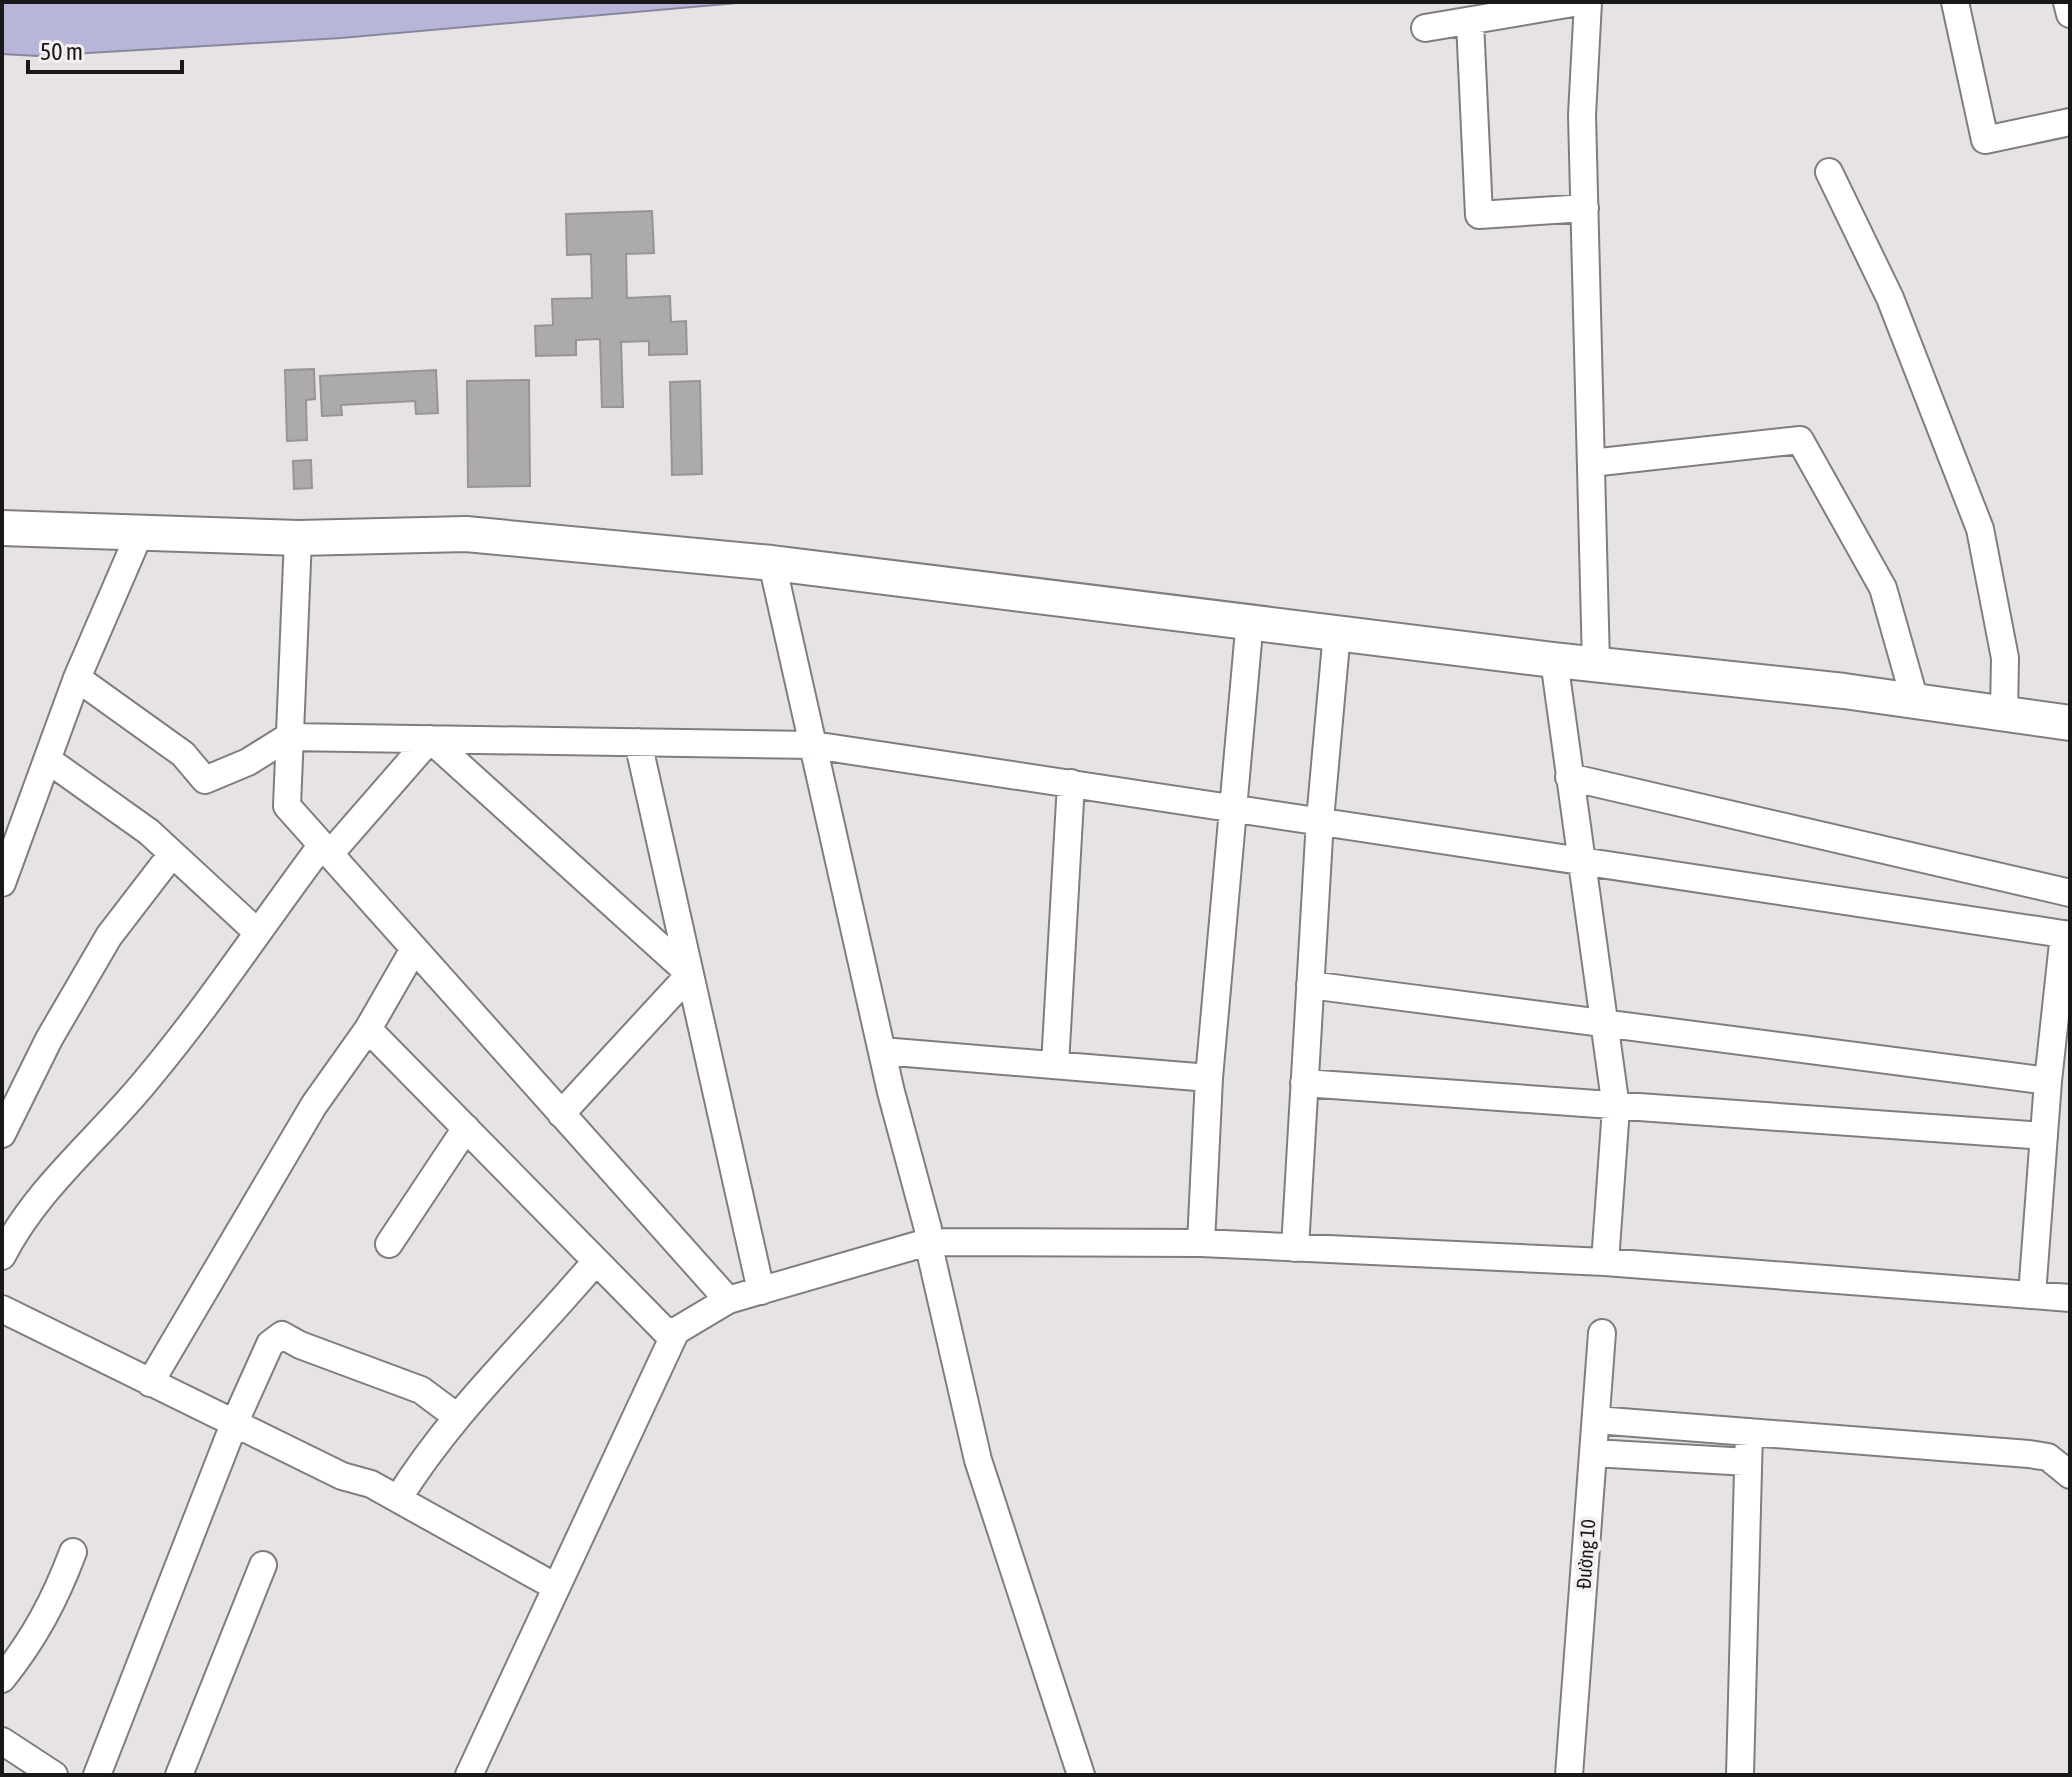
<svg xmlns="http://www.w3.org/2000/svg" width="2072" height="1777" viewBox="0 0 2072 1777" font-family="'Asap Condensed',sans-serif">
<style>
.water{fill:#b7b6d9;stroke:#88879f;stroke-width:2}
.building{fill:#acaaad;stroke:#979497;stroke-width:2}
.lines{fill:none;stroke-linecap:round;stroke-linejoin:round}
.minor-casing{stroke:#807d7e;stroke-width:30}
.major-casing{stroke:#807d7e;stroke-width:38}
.minor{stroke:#fff;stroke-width:26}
.major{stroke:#fff;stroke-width:34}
.labels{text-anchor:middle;stroke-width:8;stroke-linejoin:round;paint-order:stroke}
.street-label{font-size:20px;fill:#191818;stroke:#f4f0f2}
</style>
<rect width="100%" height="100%" fill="#e7e3e4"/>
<!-- water -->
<path class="water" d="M 2,2 L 749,2 L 341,38 L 38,56 L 2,54 Z"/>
<!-- building -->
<path class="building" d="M 652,211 L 654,253 L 626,254 L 627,298 L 670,296 L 671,322 L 686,321 L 687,354 L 649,355 L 649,341 L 621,342 L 623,407 L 602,407 L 600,339 L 576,340 L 576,355 L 536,356 L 535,326 L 553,325 L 552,299 L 592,298 L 591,254 L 567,255 L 566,214 Z
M 314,369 L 315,399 L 306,400 L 307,440 L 287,441 L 285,370 Z
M 436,370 L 438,413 L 416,414 L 415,401 L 341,405 L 342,415 L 322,416 L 320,376 Z
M 529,380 L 530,486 L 468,487 L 467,381 Z
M 700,381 L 702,474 L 672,475 L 670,382 Z
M 311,460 L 312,488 L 294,489 L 293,461 Z"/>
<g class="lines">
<defs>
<path id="minor" d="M 1588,2 L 1582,115 L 1596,664
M 1955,2 L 1985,140 L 2070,122
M 2067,2 L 2070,14
M 1470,22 L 1479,215 L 1585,208
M 1425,28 L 1579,2
M 1829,172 L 1890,298 L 1980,529 L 2005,658 L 2004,713
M 1591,463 L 1800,440 L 1883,588 L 1915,701
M 298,538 L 287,806 L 728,1300
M 772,563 L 891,1092 L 928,1229 L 928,1242 L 1201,1243 L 1605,1262 L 2070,1298
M 1554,660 L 1616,1108 L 1605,1262
M 77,678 L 183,754 L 205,780 L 248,762 L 288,737 L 813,745 L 2070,935
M 638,742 L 761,1291
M 48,760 L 149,832 L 257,932
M 1569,777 L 2070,893
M 329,855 L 430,739 L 690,974 L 561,1114
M 2,883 L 77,678 L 141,530
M 1310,985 L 2048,1081 L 2064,934
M 368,1029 L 665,1331 L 676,1331
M 882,1051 L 1209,1078
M 1055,1065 L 1071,783
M 1304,1083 L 2044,1136
M 2,1134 L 49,1039 L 109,936 L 172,854
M 1201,1243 L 1209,1078 L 1250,619
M 389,1244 L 466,1128
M 1295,1248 L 1320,820 L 1337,632
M 2,1256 C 38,1186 100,1138 149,1077 C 210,1004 264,922 321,846
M 2032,1295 L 2048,1081
M 2,1309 L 342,1476 L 371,1484 L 556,1587
M 150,1383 L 314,1105 L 368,1029 L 414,949
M 1596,1420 L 2029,1454 L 2048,1457 L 2070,1475
M 1593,1453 L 1748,1462
M 398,1499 C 453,1410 530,1340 596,1261
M 2,1679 C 34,1639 55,1600 73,1552
M 2,1741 L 54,1775
M 97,1775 L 234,1424 L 270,1344 L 282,1335 L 300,1345 L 421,1390 L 456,1416
M 179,1775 L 263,1565
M 469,1775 L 676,1331 L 728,1300 L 928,1242 L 978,1460 L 1081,1775
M 1569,1775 L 1602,1333
M 1740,1775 L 1749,1432"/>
<path id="major" d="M 2,528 L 298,538 L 466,534 L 772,563 L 1554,660 L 1844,691 L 2070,723"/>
</defs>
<!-- minor casing -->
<use href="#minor" class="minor-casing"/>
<!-- major casing -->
<use href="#major" class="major-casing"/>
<!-- minor -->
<use href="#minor" class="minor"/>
<!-- major -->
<use href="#major" class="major"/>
</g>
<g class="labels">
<!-- street labels -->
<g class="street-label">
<text transform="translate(1586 1554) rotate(-86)" y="7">Đường 10</text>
</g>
</g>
<!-- border -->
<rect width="2072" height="1777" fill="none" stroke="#191818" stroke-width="8"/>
<!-- scale -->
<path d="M28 60v12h154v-12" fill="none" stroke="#191818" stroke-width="4"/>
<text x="40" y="60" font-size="24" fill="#191818" stroke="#f4f0f2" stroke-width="6" paint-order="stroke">50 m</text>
</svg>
